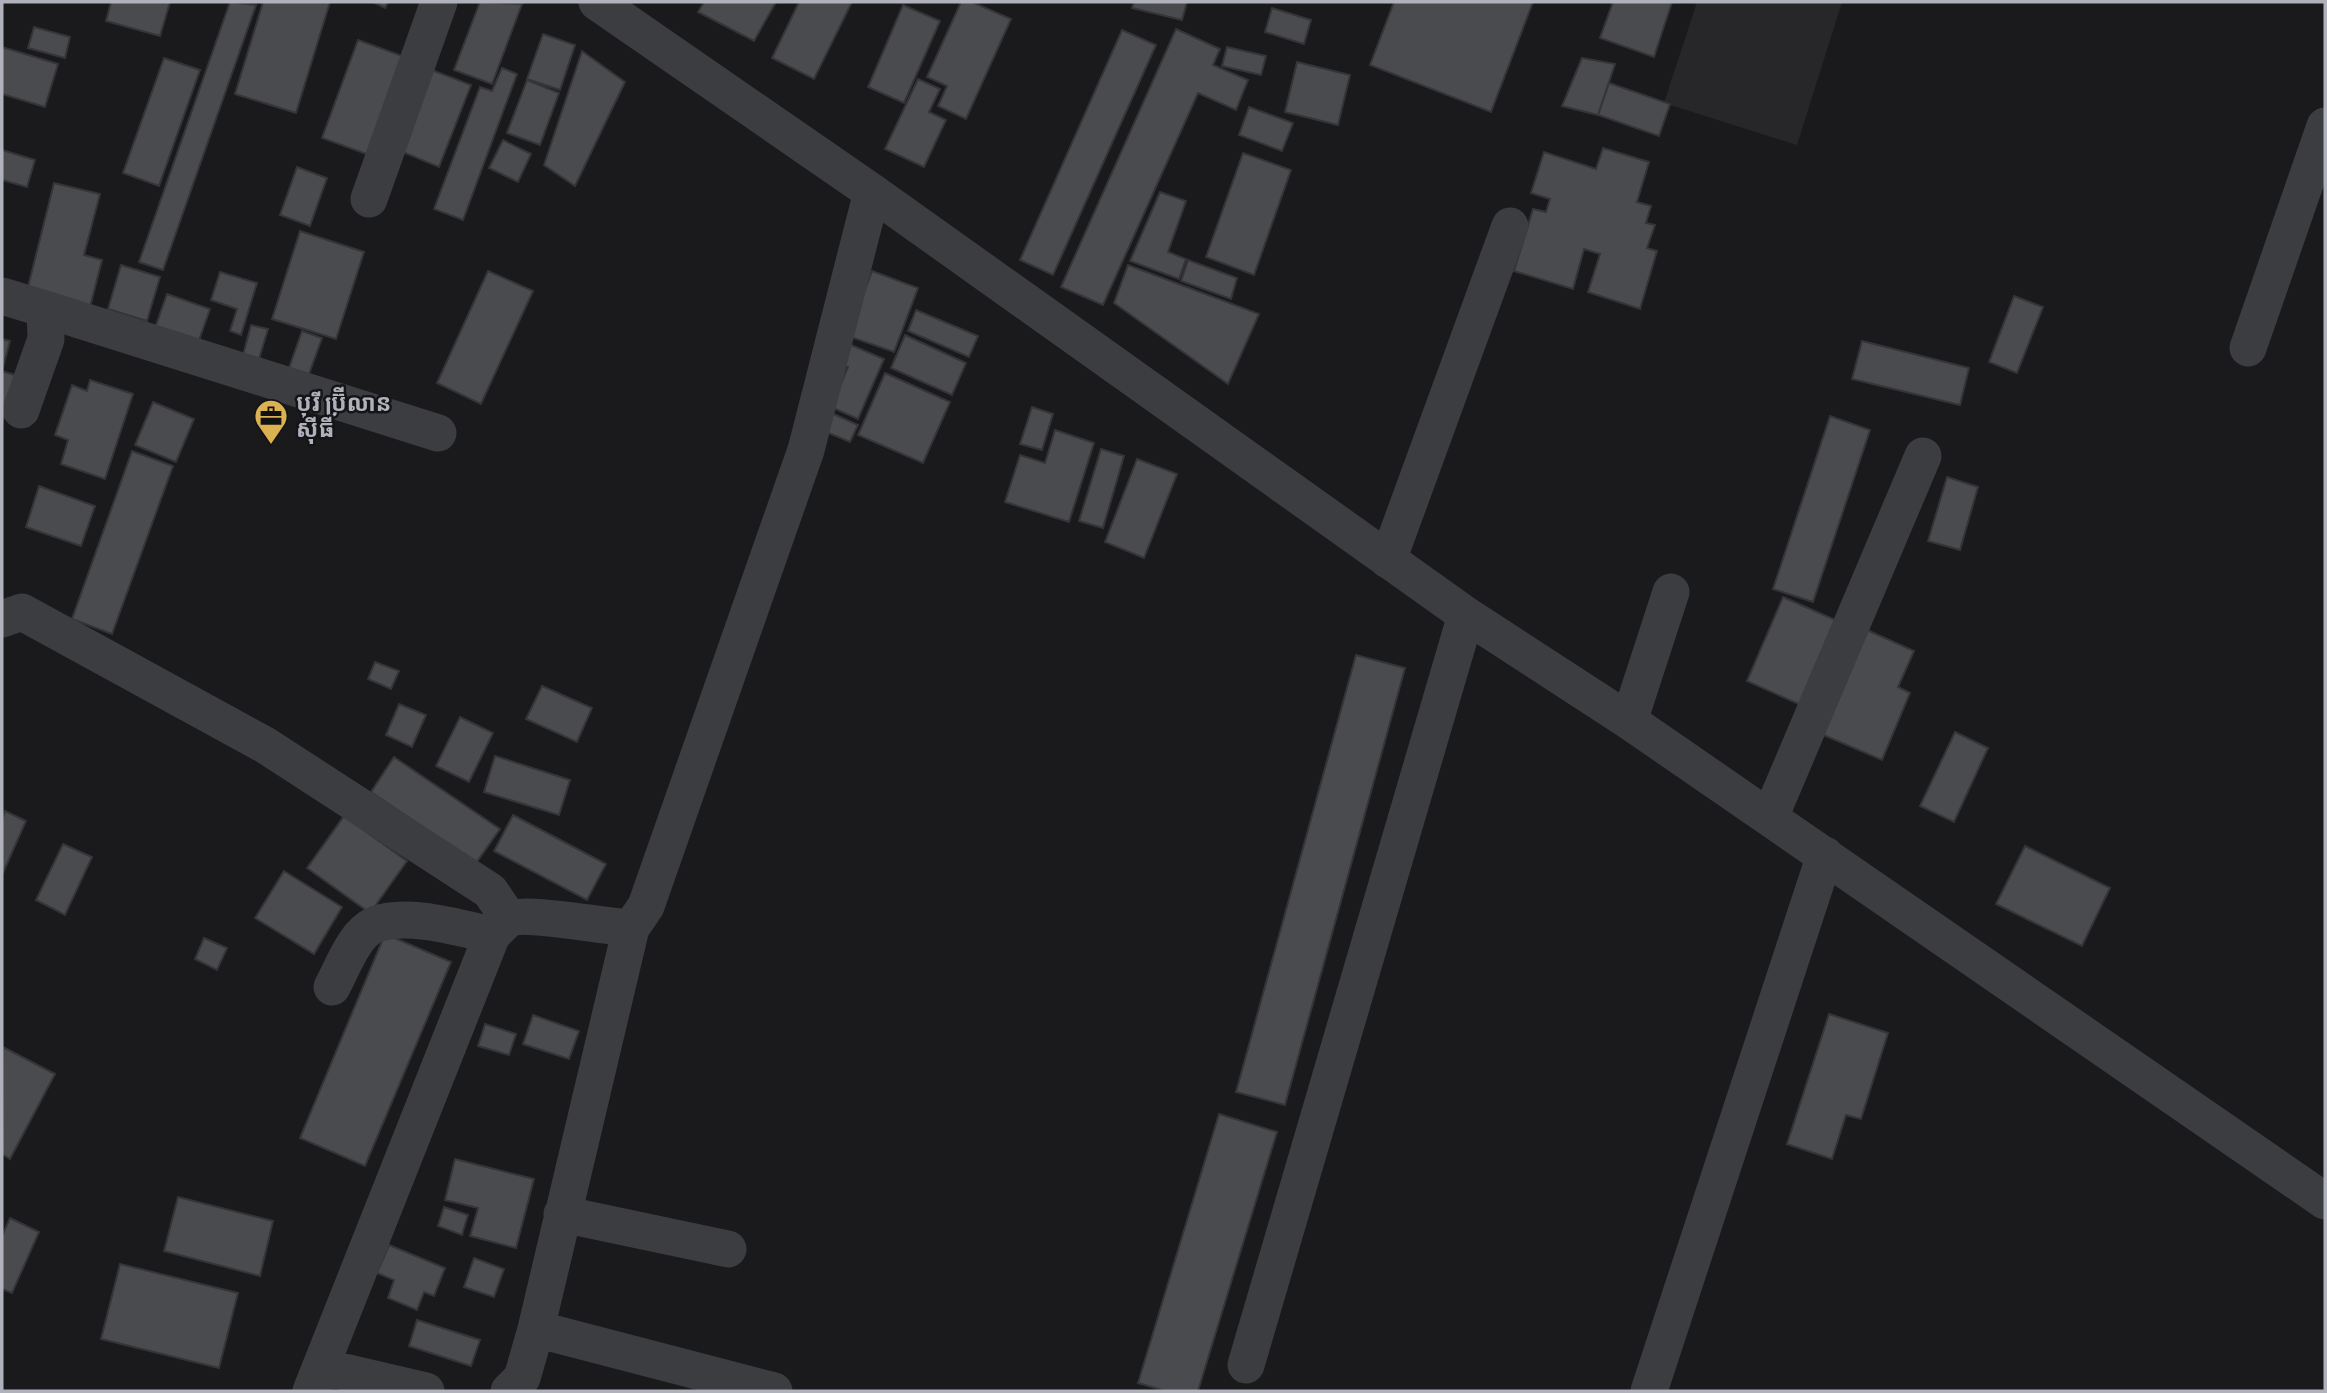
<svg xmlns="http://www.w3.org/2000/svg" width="2327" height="1393" viewBox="0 0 2327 1393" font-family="Poppins,'Noto Sans Khmer',sans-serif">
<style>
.built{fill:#272729}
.building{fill:#4a4b4e;stroke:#353538;stroke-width:2}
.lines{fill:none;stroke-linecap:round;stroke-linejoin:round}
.minor{stroke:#3c3d41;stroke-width:37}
.labels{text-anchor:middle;stroke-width:5;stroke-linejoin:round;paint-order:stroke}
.poi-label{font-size:23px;font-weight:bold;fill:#afb2ba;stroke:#151517;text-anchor:start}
</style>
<rect width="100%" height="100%" fill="#1a1a1c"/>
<!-- built -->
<path class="built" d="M 1697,2 L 1842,2 L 1797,145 L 1664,103 Z"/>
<!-- building -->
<path class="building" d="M 111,2 L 170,2 L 160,36 L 106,21 Z
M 230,2 L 256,5 L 163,270 L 139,262 Z
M 263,2 L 330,2 L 296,113 L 235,94 Z
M 373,2 L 388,2 L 385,8 Z
M 480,2 L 522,4 L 492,84 L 454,70 Z
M 704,2 L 776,2 L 754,41 L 698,12 Z
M 799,2 L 852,2 L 814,79 L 772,58 Z
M 961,2 L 972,2 L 1011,19 L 966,119 L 938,106 L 947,86 L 927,77 Z
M 1134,2 L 1187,2 L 1182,20 L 1132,8 Z
M 1394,2 L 1533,2 L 1491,112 L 1370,65 Z
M 1613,2 L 1672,2 L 1654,57 L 1600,38 Z
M 903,5 L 940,21 L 904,103 L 868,87 Z
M 1272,8 L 1311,20 L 1304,44 L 1265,32 Z
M 34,27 L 70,37 L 65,58 L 28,48 Z
M 1176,29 L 1220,49 L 1213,65 L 1248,80 L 1236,110 L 1198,93 L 1103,305 L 1061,287 Z
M 1122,30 L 1156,45 L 1053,275 L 1020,260 Z
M 543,34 L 575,45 L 560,90 L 527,79 Z
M 358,40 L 408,58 L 372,156 L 322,138 Z
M 2,47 L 58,64 L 45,107 L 2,94 Z
M 1227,47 L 1266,56 L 1261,75 L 1222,66 Z
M 582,51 L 625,82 L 575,186 L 544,165 Z
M 164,58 L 200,70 L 159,186 L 123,173 Z
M 1582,58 L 1615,64 L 1598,115 L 1562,106 Z
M 1297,62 L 1350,75 L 1338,125 L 1285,112 Z
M 424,67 L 471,85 L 439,167 L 393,148 Z
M 502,68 L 517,74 L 463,220 L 434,209 L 480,87 L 492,91 Z
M 918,79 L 940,89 L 929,112 L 946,120 L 924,167 L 885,149 Z
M 527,80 L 559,93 L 540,145 L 507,133 Z
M 1609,83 L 1670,104 L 1659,136 L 1598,115 Z
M 1249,107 L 1293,123 L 1282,151 L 1239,135 Z
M 503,140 L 531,154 L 518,182 L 489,168 Z
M 1603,148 L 1649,162 L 1637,202 L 1651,206 L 1646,223 L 1655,225 L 1647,248 L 1657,251 L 1640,309 L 1588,292 L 1600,254 L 1584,249 L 1573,289 L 1514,271 L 1533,209 L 1546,212 L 1550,199 L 1531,193 L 1544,152 L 1596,169 Z
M 2,150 L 35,160 L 27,187 L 2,180 Z
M 1243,153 L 1291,170 L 1254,275 L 1206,257 Z
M 297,167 L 327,178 L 310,226 L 280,215 Z
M 54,183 L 100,194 L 84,255 L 102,260 L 89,311 L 26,295 Z
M 1160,192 L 1186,201 L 1168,252 L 1186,259 L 1179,279 L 1130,261 Z
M 300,231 L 364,252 L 336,339 L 272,319 Z
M 1188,260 L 1237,278 L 1231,299 L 1181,281 Z
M 121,265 L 160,277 L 147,321 L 108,309 Z
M 1128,265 L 1259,314 L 1228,384 L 1114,303 Z
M 488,271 L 533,291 L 481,404 L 437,383 Z
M 872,271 L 918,288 L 894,352 L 848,336 Z
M 220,272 L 257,283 L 241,335 L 230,331 L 237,309 L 211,300 Z
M 167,294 L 210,309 L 198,343 L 155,328 Z
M 2014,296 L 2043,307 L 2017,373 L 1989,362 Z
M 916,310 L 978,336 L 969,357 L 908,331 Z
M 251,325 L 268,329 L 259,359 L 243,355 Z
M 302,331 L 322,338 L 309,374 L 289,368 Z
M 905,335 L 966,363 L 952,395 L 891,368 Z
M 2,339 L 10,341 L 2,371 L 15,375 L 2,424 Z
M 1862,341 L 1969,368 L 1960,405 L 1852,379 Z
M 844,342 L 884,359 L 858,419 L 831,407 L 848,367 L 836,362 Z
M 885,373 L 950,402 L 923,463 L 858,435 Z
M 90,380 L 133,394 L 105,479 L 61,464 L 68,440 L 55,435 L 72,385 L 87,391 Z
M 153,402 L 194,419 L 176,462 L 135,445 Z
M 1032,407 L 1053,414 L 1042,450 L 1020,444 Z
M 827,411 L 858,425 L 850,442 L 819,429 Z
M 1830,416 L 1870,430 L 1813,602 L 1773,589 Z
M 1055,430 L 1094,443 L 1069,522 L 1005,502 L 1020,455 L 1045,463 Z
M 1101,449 L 1124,456 L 1103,528 L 1079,521 Z
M 132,451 L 173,466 L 112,634 L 72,619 Z
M 1137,459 L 1177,474 L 1144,558 L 1105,542 Z
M 1947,477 L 1978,487 L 1960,550 L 1928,541 Z
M 39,486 L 95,506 L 81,546 L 26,527 Z
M 1783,597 L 1840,622 L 1803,706 L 1747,681 Z
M 1867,630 L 1914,651 L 1898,687 L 1910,693 L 1882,760 L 1821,734 Z
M 1356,655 L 1405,668 L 1285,1105 L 1236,1092 Z
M 375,662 L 399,671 L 391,689 L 368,679 Z
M 542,686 L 592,708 L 577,742 L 526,719 Z
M 399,704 L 426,715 L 412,747 L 386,735 Z
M 460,717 L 493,733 L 469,782 L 436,766 Z
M 1955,732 L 1988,748 L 1954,822 L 1920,806 Z
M 495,756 L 570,780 L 559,815 L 484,792 Z
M 394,757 L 500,829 L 476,863 L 371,792 Z
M 5,811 L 26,821 L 2,875 L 2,820 Z
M 513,815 L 606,864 L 587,900 L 494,851 Z
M 344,816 L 407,861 L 370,913 L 307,868 Z
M 63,844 L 92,857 L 65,915 L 36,900 Z
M 2025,846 L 2110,888 L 2082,946 L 1996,904 Z
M 284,871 L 342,907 L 314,954 L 255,918 Z
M 385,934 L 451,962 L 365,1166 L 300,1138 Z
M 204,938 L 227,948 L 217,970 L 195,959 Z
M 1829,1014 L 1888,1033 L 1861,1119 L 1846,1115 L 1832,1159 L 1787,1144 Z
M 533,1015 L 579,1031 L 569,1059 L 523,1044 Z
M 485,1024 L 516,1034 L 509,1055 L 478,1046 Z
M 3,1047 L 55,1074 L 10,1159 L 2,1154 Z
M 1219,1114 L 1277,1132 L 1198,1391 L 1165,1391 L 1138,1383 Z
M 455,1159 L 534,1179 L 516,1248 L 470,1236 L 478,1208 L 445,1200 Z
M 178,1197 L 273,1221 L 260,1276 L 164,1251 Z
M 444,1207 L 468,1215 L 462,1235 L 438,1226 Z
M 10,1218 L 39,1232 L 12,1293 L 2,1289 L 2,1236 Z
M 389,1245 L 445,1268 L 434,1296 L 424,1292 L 417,1310 L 388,1298 L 394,1280 L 377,1273 Z
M 474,1258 L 504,1269 L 494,1297 L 464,1287 Z
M 120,1264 L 238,1293 L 219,1368 L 101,1339 Z
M 417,1320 L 480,1340 L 471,1366 L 409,1346 Z"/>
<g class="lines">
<!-- minor -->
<path class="minor" d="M 597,2 L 872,192 L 1466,615 L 1629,721 L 2325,1201
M 369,199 L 439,2
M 2,296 L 45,309 L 46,339 L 21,410
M 45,309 L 438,433
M 2248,348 L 2325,126
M 1388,560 L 1510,226
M 2,619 L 22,612 L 265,745 L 490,891 L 509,919
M 1629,721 L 1671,592
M 1770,817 L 1923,456
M 332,987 C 342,969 354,934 374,925 C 407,912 459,928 492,935
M 562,1214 L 728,1249
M 536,1329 L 774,1391
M 1246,1365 L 1466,615
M 323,1367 L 426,1391
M 311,1391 L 492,935 C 497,930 503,923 509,919 C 524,911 607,927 631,928 L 646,906 L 806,450 L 872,192
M 509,1391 L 522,1378 L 536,1329 L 631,928
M 1649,1391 L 1825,855"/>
</g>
<!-- icons -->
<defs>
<symbol id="office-pin" viewBox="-11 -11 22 30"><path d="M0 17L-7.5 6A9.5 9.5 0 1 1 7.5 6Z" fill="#dcb152" stroke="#151517"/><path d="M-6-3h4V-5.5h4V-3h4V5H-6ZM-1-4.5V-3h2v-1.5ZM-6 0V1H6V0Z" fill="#111"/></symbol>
</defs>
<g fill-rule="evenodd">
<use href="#office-pin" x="252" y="397" width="38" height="52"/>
</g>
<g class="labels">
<!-- poi labels -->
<g class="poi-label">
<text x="296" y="411">បុរី ប្រ៊ីលាន<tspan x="296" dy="26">សុីធី</tspan></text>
</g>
</g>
<!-- border -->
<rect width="2327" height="1393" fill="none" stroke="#afb2ba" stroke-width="7"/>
</svg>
